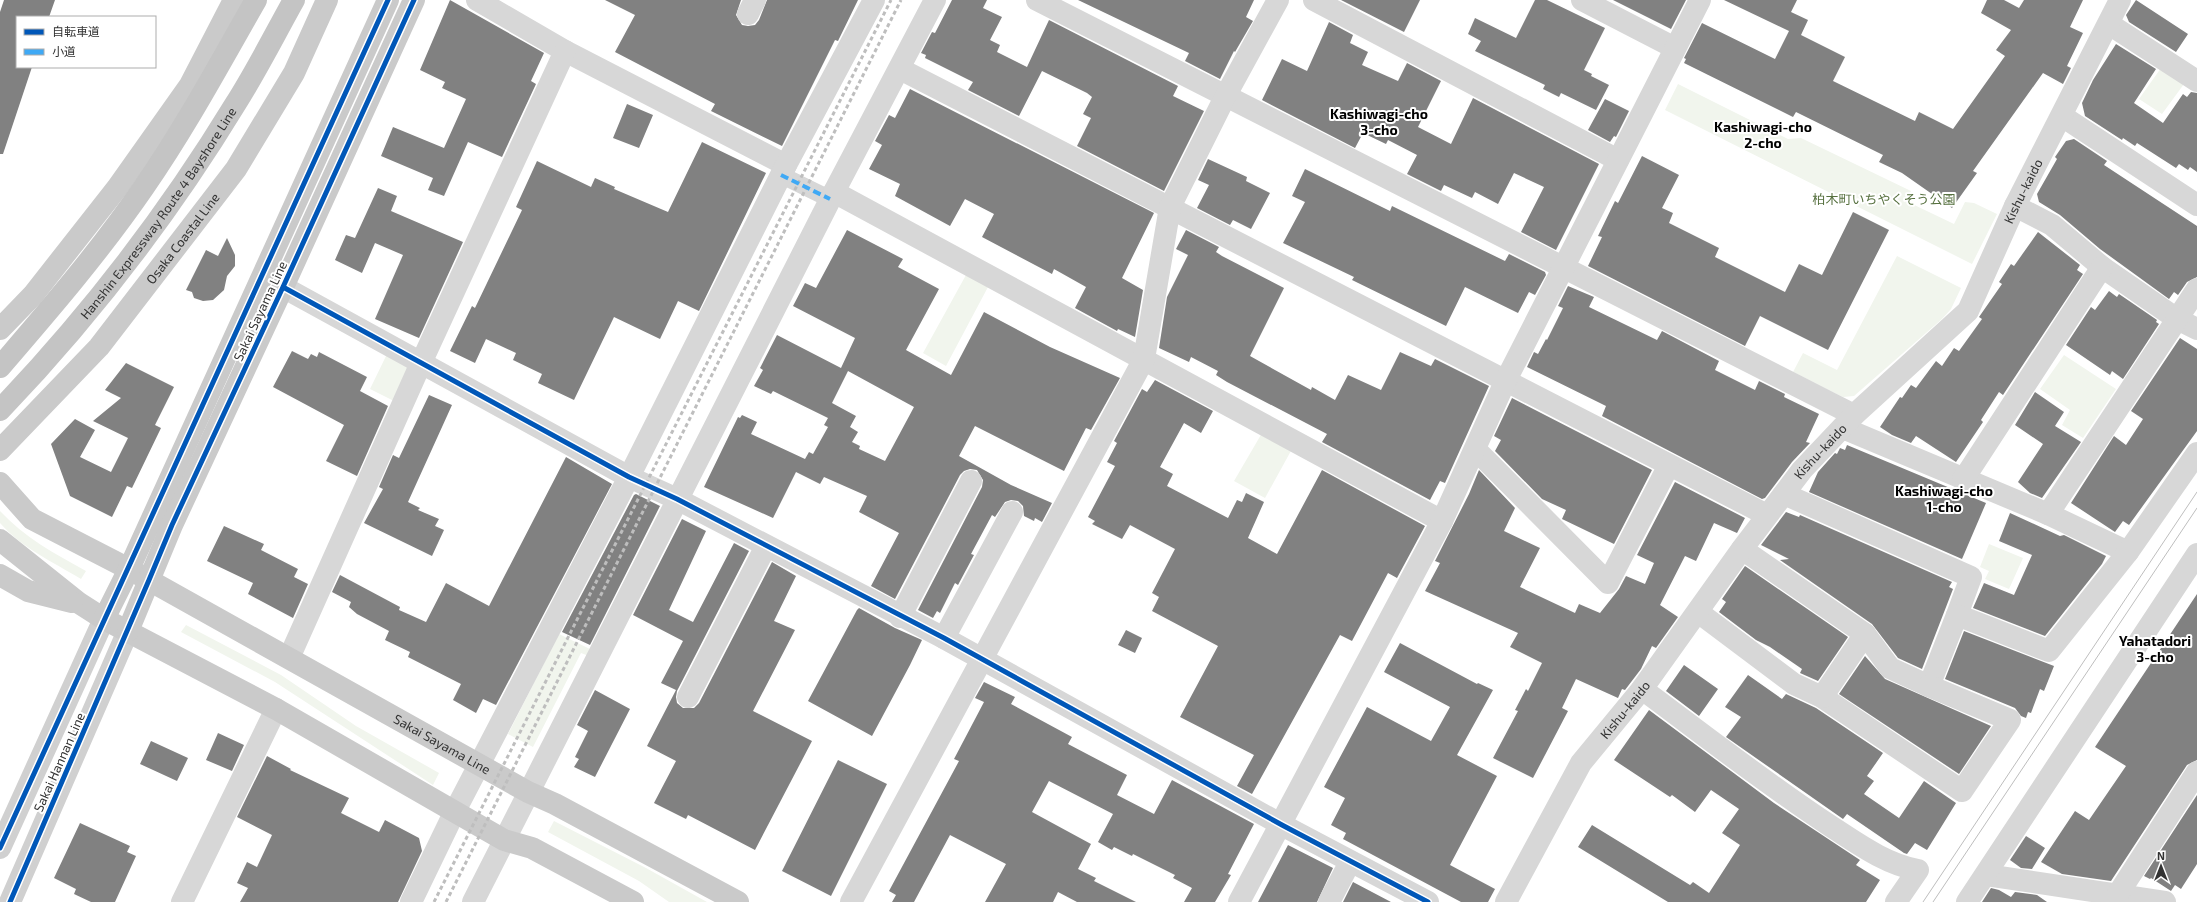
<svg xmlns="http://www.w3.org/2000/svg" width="2197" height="902" viewBox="0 0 2197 902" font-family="'Exo 2','Noto Sans JP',sans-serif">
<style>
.green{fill:#f1f5ed}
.building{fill:#818181;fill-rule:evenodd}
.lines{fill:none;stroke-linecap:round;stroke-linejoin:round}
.pedestrian{stroke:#d7d7d7;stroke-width:17}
.minor{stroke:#d7d7d7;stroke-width:22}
.secondary{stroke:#d0d0d0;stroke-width:22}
.primary{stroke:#cacaca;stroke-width:22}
.motorway{stroke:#c4c4c4;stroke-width:22}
.tram{stroke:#bebebe;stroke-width:1}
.rail{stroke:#bebebe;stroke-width:3;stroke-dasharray:4 3;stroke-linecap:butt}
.quiet{stroke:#3fa9f5;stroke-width:4;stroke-dasharray:8 4;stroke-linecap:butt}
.cycleway-casing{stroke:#fff;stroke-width:8}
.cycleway{stroke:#0057b8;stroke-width:5}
.labels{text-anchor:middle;stroke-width:4;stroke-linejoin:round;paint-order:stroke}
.street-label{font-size:13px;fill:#333;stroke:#fff}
.park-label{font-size:13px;fill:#56703f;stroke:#fff}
.neighbourhood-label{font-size:14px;font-weight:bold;fill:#000;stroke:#fff}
</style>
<rect width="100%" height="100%" fill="#fff"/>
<!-- green -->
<path class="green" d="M 2161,68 L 2184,84 L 2162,114 L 2139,99 Z
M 1678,84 L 1788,139 L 1801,138 L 1911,191 L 1906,201 L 1954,224 L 1965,202 L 1974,203 L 1997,214 L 1972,264 L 1665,110 Z
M 1897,256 L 1961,288 L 1951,309 L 1942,319 L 1854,396 L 1843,397 L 1793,372 L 1803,353 L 1837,370 Z
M 966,275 L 988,287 L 946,366 L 923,353 Z
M 387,354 L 408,364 L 410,374 L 396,402 L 370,389 Z
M 2064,355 L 2116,389 L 2083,438 L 2062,425 L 2070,410 L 2040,389 Z
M 1262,433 L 1292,449 L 1265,498 L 1234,481 Z
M 0,511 C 24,537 55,554 86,571 L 81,579 C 53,562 22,548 0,523 Z
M 1989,544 L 2023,558 L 2009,589 L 1985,579 L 1989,571 L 1980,567 Z
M 186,625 L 281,675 L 356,726 L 432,769 L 439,773 L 433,785 L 275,682 L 181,632 Z
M 559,634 L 592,650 L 589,656 L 581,653 L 533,747 L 508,734 Z
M 554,821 L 646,868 L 707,902 L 669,902 L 639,881 L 548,832 Z"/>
<!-- building -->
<path class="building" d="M 4,0 L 55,0 L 49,17 L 17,17 L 17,67 L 32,67 L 3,154 L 0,154 L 0,12 Z
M 450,0 L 544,53 L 531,81 L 536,84 L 502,157 L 468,142 L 444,196 L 428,190 L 433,178 L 381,156 L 393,127 L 444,148 L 466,99 L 442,88 L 445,82 L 420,70 Z
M 605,0 L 741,0 L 736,15 L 742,25 L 748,26 L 755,25 L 759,20 L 767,0 L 858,0 L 838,41 L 835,40 L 782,146 L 711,111 L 715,104 L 615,52 L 635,15 Z
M 952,0 L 987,0 L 983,8 L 1002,17 L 990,40 L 1000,45 L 997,52 L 1027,67 L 1049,20 L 1178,86 L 1173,96 L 1204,111 L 1164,191 L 1077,146 L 1091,118 L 1083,114 L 1092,97 L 1087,93 L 1042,71 L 1019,116 L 968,90 L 973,82 L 925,58 L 926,55 L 921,53 L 932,32 L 935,33 Z
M 1078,0 L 1254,0 L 1246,17 L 1253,21 L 1235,52 L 1234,51 L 1220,79 L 1185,61 L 1189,53 Z
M 1341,0 L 1420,0 L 1404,32 Z
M 1535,0 L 1547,0 L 1605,28 L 1584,70 L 1592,74 L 1591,76 L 1609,85 L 1596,110 L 1561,93 L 1559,97 L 1543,89 L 1545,85 L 1475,51 L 1481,41 L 1468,34 L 1475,18 L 1516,38 Z
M 1613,0 L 1686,0 L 1671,29 Z
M 1724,0 L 1797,0 L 1791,12 L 1808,20 L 1801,35 L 1845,57 L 1833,81 L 1915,121 L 1919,112 L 1953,129 L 2005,56 L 1996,50 L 2011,30 L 1981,13 L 1987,0 L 2004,0 L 2019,8 L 2024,0 L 2083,0 L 2070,27 L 2083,33 L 2067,66 L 2071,68 L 2063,84 L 2043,73 L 1973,171 L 1977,173 L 1952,208 L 1902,173 L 1879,162 L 1883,155 L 1796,112 L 1793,117 L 1684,63 L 1686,59 L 1684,58 L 1702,23 L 1775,59 L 1789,31 Z
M 2136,0 L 2188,34 L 2176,52 L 2129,22 L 2126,15 Z
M 1329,22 L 1353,35 L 1350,43 L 1368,52 L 1362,65 L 1398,81 L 1407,63 L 1441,81 L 1418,127 L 1451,144 L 1473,98 L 1599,164 L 1556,250 L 1521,232 L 1544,187 L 1514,173 L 1498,204 L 1475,192 L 1472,198 L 1444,185 L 1441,191 L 1407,174 L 1417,155 L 1388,140 L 1386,144 L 1363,133 L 1355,148 L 1262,100 L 1282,59 L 1307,71 Z
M 2116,44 L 2156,69 L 2134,103 L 2163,123 L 2183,94 L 2187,97 L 2191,92 L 2197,93 L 2197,172 L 2190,167 L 2188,170 L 2179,164 L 2176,168 L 2137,143 L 2135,146 L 2123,138 L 2122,140 L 2085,116 L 2082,103 L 2093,80 Z
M 910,89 L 1154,213 L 1122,278 L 1143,290 L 1135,337 L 1118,329 L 1117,331 L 1075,308 L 1086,287 L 1054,269 L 1052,274 L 982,237 L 994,214 L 965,199 L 950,226 L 895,196 L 900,184 L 869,169 L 882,145 L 875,141 L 889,115 L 895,118 Z
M 1605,99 L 1629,111 L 1616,137 L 1614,136 L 1610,142 L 1588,130 Z
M 627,104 L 653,115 L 639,148 L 613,138 Z
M 2074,139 L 2107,161 L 2104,165 L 2197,226 L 2197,277 L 2187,282 L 2178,295 L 2174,292 L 2169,299 L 2100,249 L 2060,215 L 2039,202 L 2037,194 L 2057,159 L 2055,157 L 2066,141 Z
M 702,142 L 766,173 L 699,311 L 678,301 L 660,339 L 614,317 L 574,400 L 538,383 L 542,374 L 513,360 L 516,353 L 486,339 L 475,363 L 450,351 L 472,306 L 475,308 L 522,210 L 516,207 L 537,161 L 591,187 L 595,178 L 615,187 L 614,189 L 668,212 Z
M 1642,156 L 1679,175 L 1662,208 L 1673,213 L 1669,223 L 1719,248 L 1715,257 L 1785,292 L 1799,264 L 1822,275 L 1853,212 L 1889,230 L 1828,350 L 1760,316 L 1745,346 L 1588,266 L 1602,237 L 1598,236 L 1615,201 L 1618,203 Z
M 1208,159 L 1247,177 L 1246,181 L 1270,193 L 1251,229 L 1233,220 L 1230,225 L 1197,208 L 1209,185 L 1198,180 Z
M 1305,169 L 1390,211 L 1392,206 L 1505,261 L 1509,254 L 1545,272 L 1546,275 L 1535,295 L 1529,292 L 1518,313 L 1465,287 L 1446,326 L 1352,280 L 1354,277 L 1283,243 L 1305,202 L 1292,196 Z
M 378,188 L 397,196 L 391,211 L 463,242 L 419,338 L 375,319 L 403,255 L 375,243 L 362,273 L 335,260 L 346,235 L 355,238 Z
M 847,230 L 903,259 L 898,267 L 939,289 L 906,350 L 951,375 L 984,312 L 1050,347 L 1120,378 L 1091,430 L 1086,428 L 1064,471 L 975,426 L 959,456 L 1011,485 L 1052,503 L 1042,522 L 1035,518 L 1034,521 L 1024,516 L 1023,506 L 1018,501 L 1011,500 L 1005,502 L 995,517 L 992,515 L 971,554 L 974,555 L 958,585 L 955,583 L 940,613 L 937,611 L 933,618 L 918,610 L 982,487 L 983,480 L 977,470 L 970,469 L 964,471 L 960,475 L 895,599 L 871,586 L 899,533 L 859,512 L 867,496 L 824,477 L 820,484 L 796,472 L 773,518 L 704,487 L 738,417 L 740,418 L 742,415 L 757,422 L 751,434 L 805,459 L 809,452 L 813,454 L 828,427 L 824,425 L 828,418 L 773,391 L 771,394 L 754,386 L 763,370 L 760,368 L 777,335 L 841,368 L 855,338 L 793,306 L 805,283 L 816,288 ZM 848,371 L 914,407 L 885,461 L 859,449 L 860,446 L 852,442 L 858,432 L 850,427 L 856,416 L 832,403 Z
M 1186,230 L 1219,247 L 1216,252 L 1222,256 L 1284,288 L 1250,356 L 1311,390 L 1312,387 L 1335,400 L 1348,375 L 1381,390 L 1400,352 L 1431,366 L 1435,359 L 1489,386 L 1445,483 L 1440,481 L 1430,500 L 1322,442 L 1327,434 L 1227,382 L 1216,375 L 1218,371 L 1191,357 L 1189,362 L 1159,348 L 1167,297 L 1188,255 L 1176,249 Z
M 2038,232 L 2080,265 L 2077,270 L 2083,274 L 2003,395 L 1999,392 L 1981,420 L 1983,422 L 1956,462 L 1916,436 L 1911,443 L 1892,435 L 1880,427 L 1900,397 L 1902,398 L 1911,385 L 1916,388 L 1936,361 L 1942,366 L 1954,348 L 1959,351 L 1982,319 L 1979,317 L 2002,284 L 1999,282 L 2011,264 L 2014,266 Z
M 227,238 L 235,255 L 235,266 L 227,276 L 224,290 L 213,300 L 203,301 L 194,298 L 192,292 L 186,290 L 206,250 L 218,256 Z
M 1568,286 L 1594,297 L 1589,307 L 1657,340 L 1662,331 L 1719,361 L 1715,370 L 1755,390 L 1759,381 L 1785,394 L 1784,397 L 1819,414 L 1806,442 L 1810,443 L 1792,462 L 1765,498 L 1762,499 L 1602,416 L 1606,406 L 1527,367 L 1534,352 L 1538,354 L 1546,339 L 1547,340 L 1563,308 L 1558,306 Z
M 2109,291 L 2117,297 L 2119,294 L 2157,320 L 2156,322 L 2159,324 L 2123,379 L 2112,371 L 2110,375 L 2066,345 L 2091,307 L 2095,310 Z
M 2180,338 L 2197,349 L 2197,431 L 2129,525 L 2123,521 L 2115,532 L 2071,503 L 2114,436 L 2126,445 L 2143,419 L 2131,411 Z
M 292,351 L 308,359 L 311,354 L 317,357 L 319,352 L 367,377 L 360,391 L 388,406 L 357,476 L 326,461 L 344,425 L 273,387 Z
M 126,363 L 174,387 L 155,425 L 161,428 L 132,488 L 127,486 L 112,517 L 70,496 L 51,444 L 75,419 L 95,430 L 80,457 L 111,472 L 128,438 L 93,421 L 121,398 L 105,390 Z
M 1155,380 L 1213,411 L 1201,433 L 1184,423 L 1160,467 L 1173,474 L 1167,486 L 1228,518 L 1237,500 L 1242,502 L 1246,493 L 1264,502 L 1248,538 L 1277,554 L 1322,470 L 1425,526 L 1397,578 L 1388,573 L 1352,641 L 1340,635 L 1252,794 L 1237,786 L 1254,755 L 1180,717 L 1218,646 L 1152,611 L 1159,597 L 1152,593 L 1175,549 L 1130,525 L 1122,539 L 1092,524 L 1095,521 L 1088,517 L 1115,466 L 1107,462 L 1117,443 L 1114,441 L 1142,389 L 1147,392 Z
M 2035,392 L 2064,412 L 2055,426 L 2081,442 L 2042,498 L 2030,493 L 2018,482 L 2043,444 L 2015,425 Z
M 429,395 L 452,405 L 408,502 L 420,508 L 418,510 L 439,519 L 435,526 L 444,530 L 432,556 L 364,523 L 383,489 L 379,487 L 393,455 L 399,458 Z
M 1512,398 L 1652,470 L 1614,544 L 1562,519 L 1566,510 L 1542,499 L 1495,451 L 1501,440 L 1494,436 Z
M 1847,445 L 1986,503 L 1962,559 L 1809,492 L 1818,472 L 1835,453 L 1837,454 L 1840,448 L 1845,450 Z
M 566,457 L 612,484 L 496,705 L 483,699 L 476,713 L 453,700 L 461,684 L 408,657 L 410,652 L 385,640 L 389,631 L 357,614 L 349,607 L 351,602 L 332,592 L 340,575 L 400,607 L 399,610 L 426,622 L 446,583 L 489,606 Z
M 1479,470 L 1515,508 L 1504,531 L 1540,548 L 1520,587 L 1575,613 L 1579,604 L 1600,613 L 1619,589 L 1626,576 L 1645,584 L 1654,563 L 1637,555 L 1675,482 L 1745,518 L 1737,533 L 1714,523 L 1696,561 L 1685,556 L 1660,605 L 1678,617 L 1656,648 L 1652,646 L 1641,669 L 1625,690 L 1622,689 L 1618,698 L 1576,679 L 1562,708 L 1568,711 L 1533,778 L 1493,758 L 1518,711 L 1515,710 L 1526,689 L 1528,691 L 1542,663 L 1510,647 L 1518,633 L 1425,591 L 1440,563 L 1435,561 L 1469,494 Z
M 636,494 L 660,506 L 590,645 L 562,632 L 634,495 Z
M 1786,512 L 1799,517 L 1800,515 L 1952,582 L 1949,587 L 1953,589 L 1922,669 L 1898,658 L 1872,624 L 1780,560 L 1789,559 L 1761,545 Z
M 2010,513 L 2060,536 L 2064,535 L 2106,556 L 2102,564 L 2045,636 L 1973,608 L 1984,583 L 2014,595 L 2032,555 L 1999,541 Z
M 682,519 L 706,531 L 669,610 L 693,622 L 734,543 L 749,551 L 677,691 L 676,697 L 677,703 L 683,708 L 694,708 L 699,703 L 772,562 L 796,576 L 774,621 L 795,630 L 753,711 L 812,741 L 755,850 L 688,815 L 686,819 L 654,803 L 676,761 L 647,746 L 676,690 L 661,683 L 683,641 L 633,615 Z
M 224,526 L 264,544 L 261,550 L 298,569 L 294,577 L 308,584 L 293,618 L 248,594 L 253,583 L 207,561 Z
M 1745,566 L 1848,637 L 1818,681 L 1800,673 L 1802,669 L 1770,647 L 1756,640 L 1719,612 L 1726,602 L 1722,599 Z
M 2197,594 L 2197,760 L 2187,765 L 2111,881 L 2062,874 L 2041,862 L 2075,811 L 2089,820 L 2126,766 L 2095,747 Z
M 859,608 L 895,628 L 922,640 L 910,665 L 872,736 L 808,701 L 857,610 Z
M 1126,630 L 1142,638 L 1135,653 L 1118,645 Z
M 1964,631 L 2054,666 L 2044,691 L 2040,689 L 2031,713 L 2028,712 L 2026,718 L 2021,716 L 2015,708 L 1945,679 Z
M 1400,643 L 1477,684 L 1478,683 L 1493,690 L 1457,755 L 1497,776 L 1450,865 L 1495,889 L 1488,902 L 1461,902 L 1343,839 L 1346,833 L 1331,825 L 1345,798 L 1324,787 L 1367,707 L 1431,741 L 1450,707 L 1384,672 Z
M 1865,656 L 1885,679 L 1991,726 L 1959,774 L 1839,694 Z
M 1684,665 L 1718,689 L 1699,716 L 1666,691 Z
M 1748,675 L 1782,699 L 1786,694 L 1816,708 L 1883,753 L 1867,776 L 1874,781 L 1864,794 L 1899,818 L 1924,781 L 1956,803 L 1927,850 L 1915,843 L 1907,854 L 1904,853 L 1847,814 L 1843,819 L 1726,737 L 1741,717 L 1725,707 Z
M 984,682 L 1015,697 L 1011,704 L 1072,737 L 1068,744 L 1127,775 L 1117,795 L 1154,814 L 1172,780 L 1254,824 L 1228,874 L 1231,875 L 1215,902 L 1184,902 L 1192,888 L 1173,878 L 1175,875 L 1133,854 L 1132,856 L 1114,847 L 1112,850 L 1098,842 L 1113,814 L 1049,781 L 1032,812 L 1091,844 L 1078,869 L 1096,878 L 1094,881 L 1136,902 L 1077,902 L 1058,892 L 1053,902 L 985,902 L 1006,864 L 950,835 L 914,902 L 892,902 L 896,895 L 889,891 L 959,761 L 954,759 L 984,702 L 975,698 Z
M 595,690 L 630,709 L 595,777 L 574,767 L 579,759 L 575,757 L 588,731 L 577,725 Z
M 1649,710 L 1774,803 L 1860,860 L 1856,865 L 1880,880 L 1866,902 L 1668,902 L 1578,847 L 1592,825 L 1690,885 L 1693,882 L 1709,893 L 1740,845 L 1722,833 L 1739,809 L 1711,790 L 1695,812 L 1672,795 L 1670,797 L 1614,760 Z
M 218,733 L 244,745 L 232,771 L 206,760 Z
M 151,741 L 188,758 L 177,781 L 140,764 Z
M 267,756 L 291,769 L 290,770 L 349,798 L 341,813 L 379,832 L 385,820 L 419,838 L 422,851 L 398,902 L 240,902 L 248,888 L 237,883 L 247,862 L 257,867 L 272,835 L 237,817 Z
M 838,760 L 887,784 L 831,896 L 782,871 Z
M 2197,795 L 2197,864 L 2181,889 L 2175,885 L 2171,891 L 2151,878 L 2150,879 L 2144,876 Z
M 80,823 L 130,846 L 127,852 L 136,856 L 115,902 L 91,902 L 74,894 L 76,889 L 54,878 Z
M 2026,836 L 2045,848 L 2032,869 L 2021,868 L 2010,860 Z
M 1288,845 L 1333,868 L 1317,902 L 1258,902 Z
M 1353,882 L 1391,902 L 1343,902 Z
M 1991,888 L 1999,890 L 2011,897 L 2015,892 L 2037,895 L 2047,902 L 1982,902 Z"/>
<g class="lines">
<!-- pedestrian -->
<path class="pedestrian" d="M 781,175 L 830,199"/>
<!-- minor -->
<g class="minor">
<path d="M 477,0 L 565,51 L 786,165"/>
<path d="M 1037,0 L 1854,415"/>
<path d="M 1314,0 L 1618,160"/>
<path d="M 1582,0 L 1675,48"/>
<path d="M 748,14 L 755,0"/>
<path d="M 2109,24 L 2197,81"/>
<path d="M 900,69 L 1767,515"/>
<path d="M 2062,116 L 2197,205"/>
<path d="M 834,192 L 1442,521"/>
<path d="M 2015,206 L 2052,225 L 2102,267 L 2177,319 L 2197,329"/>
<path d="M 283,287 L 629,477 L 677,499 L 944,638 L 1282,825 L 1428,902"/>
<path d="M 1843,428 L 2048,514 L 2128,552"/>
<path d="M 1476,450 L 1608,583 L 1669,465"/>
<path d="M 1963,480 L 2102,267"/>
<path d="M 1784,494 L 1971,577 L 1957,615"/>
<path d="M 2048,514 L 2197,289"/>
<path d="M 1742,549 L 1865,634 L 1890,668 L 1929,686 L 1957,615 L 2049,651 L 2128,552 L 2197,453"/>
<path d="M 1698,612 L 1794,684 L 1822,697 L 1962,791 L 2010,720 L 1929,686"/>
<path d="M 900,617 L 971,481"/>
<path d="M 944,638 L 1012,512"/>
<path d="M 289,658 L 421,363 L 565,51"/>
<path d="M 1642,689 C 1704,735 1765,783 1829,825 C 1857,843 1885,864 1918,870 L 1896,902"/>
<path d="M 688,697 L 766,546"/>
<path d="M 1822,697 L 1865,634"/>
<path d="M 1986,875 L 2165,902"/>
<path d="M 2118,894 L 2197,772"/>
<path d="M 182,902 L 276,709"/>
<path d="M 411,902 L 455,811 L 629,477 L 786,165 L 874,0"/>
<path d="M 473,902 L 834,192 L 935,0"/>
<path d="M 851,902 L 1144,359 L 1170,207 L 1226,95 L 1278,0"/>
<path d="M 1239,902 L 1442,521 L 1505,382 L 1700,0"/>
<path d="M 1329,902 L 1350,862"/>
<path id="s1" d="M 1506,902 L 1581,763 L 1642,689 L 1742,549 L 1802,470 L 1854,415 L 1968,311 L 2015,206 L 2120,0"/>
<path d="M 1967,902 L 2197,554"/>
</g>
<!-- secondary -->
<path class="secondary" d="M 0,848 L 104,619
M 10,902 L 128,631"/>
<!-- primary -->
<g class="primary">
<path d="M 0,329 L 33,295 L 117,188 L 190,85 L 234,0"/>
<path id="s2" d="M 0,450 L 99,347 L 236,169 L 294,73 L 327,0"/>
<path id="s3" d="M 0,483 L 32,519 L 129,569 L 528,792 L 555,804 L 738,902"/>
<path d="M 0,540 L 79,603 L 104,619 L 276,709 L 504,840 L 532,848 L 633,902"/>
<path d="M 0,575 L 28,591 L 72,602"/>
<path d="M 104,619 L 129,569 L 388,0"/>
<path d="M 128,631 L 172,525 L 283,287 L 414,0"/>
</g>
<!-- motorway -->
<g class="motorway">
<path d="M 0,367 C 50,309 100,251 144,187 C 185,128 220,63 256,0"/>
<path id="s4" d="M 0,410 C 89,317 169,213 236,103 C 257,70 275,34 294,0"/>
</g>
<!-- tram -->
<path class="tram" d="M 1923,902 L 2197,492
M 1933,902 L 2197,508"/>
<!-- rail -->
<path class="rail" d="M 434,902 L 891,0
M 446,902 L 901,0"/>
<!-- quiet -->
<path class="quiet" d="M 781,175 L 830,199"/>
<defs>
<path id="cycleway" d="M 283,287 L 629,477 L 677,499 L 944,638 L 1282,825 L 1428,902
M 0,848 L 388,0
M 10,902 L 149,580 L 172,525 L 283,287 L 414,0"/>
</defs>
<!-- cycleway casing -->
<use href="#cycleway" class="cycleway-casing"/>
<!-- cycleway -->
<use href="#cycleway" class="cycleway"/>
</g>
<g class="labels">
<!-- street labels -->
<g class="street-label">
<text dy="5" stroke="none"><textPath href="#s1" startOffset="887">Kishu-kaido</textPath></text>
<text dy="5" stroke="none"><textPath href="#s4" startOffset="253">Hanshin Expressway Route 4 Bayshore Line</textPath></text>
<text dy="5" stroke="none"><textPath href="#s2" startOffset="280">Osaka Coastal Line</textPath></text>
<text transform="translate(260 311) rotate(-65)" y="5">Sakai Sayama Line</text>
<text dy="5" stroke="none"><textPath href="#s1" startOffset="551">Kishu-kaido</textPath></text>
<text dy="5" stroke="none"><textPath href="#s1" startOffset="227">Kishu-kaido</textPath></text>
<text dy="5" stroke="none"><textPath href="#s3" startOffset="516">Sakai Sayama Line</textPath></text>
<text transform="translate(59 762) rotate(-66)" y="5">Sakai Hannan Line</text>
</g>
<!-- park labels -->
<g class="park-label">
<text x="1884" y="204">柏木町いちやくそう公園</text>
</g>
<!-- neighbourhood labels -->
<g class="neighbourhood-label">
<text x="1379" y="119">Kashiwagi-cho<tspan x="1379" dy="16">3-cho</tspan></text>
<text x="1763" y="132">Kashiwagi-cho<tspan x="1763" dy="16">2-cho</tspan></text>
<text x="1944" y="496">Kashiwagi-cho<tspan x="1944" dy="16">1-cho</tspan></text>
<text x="2155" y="646">Yahatadori<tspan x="2155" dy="16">3-cho</tspan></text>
</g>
</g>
<!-- legend -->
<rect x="16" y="16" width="140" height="52" fill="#ffffff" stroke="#adadad"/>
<rect x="24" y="29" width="20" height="6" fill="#0057b8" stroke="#adadad"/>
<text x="52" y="36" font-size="12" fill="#333333">自転車道</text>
<rect x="24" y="49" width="20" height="6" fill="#3fa9f5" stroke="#adadad"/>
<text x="52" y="56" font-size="12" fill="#333333">小道</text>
<!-- north arrow -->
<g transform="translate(2161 866)" stroke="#ffffff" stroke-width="3" paint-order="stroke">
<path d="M0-3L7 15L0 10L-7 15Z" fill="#333333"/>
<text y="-6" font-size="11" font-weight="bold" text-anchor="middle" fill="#333333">N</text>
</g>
</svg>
